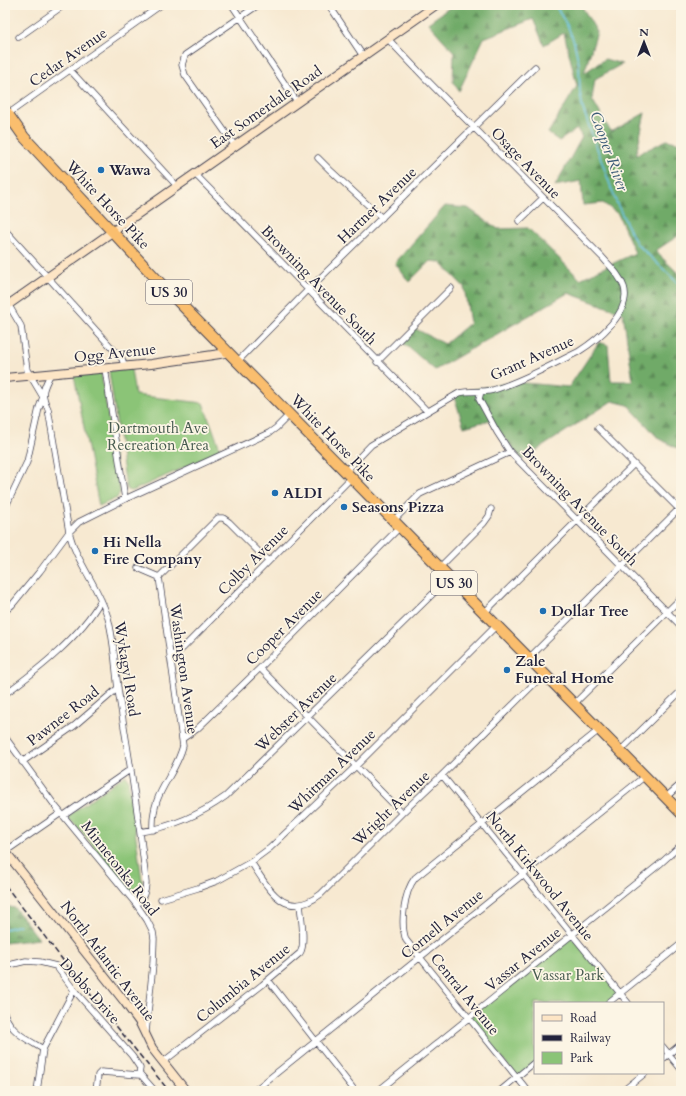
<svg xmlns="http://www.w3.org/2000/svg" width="686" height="1096" viewBox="0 0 686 1096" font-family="Cardo,serif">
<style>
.green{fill:#8bc477;stroke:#567359}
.forest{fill:url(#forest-firs);stroke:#496652}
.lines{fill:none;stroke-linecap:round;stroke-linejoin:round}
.stream{stroke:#6ac5e8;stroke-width:1.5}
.street-casing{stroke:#424052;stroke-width:7}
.secondary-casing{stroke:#424052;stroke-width:10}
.highway-casing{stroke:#424052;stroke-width:12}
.street{stroke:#fff;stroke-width:5.5}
.secondary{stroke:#fde5c5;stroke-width:8}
.highway{stroke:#fabe6e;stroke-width:10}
.rail{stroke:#22223b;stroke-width:1.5;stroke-dasharray:6 3;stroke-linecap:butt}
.poi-dot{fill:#1f6fb2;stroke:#fcf5e5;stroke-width:1.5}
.labels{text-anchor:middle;stroke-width:3.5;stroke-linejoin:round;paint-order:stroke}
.shield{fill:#fcf5e5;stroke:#63616e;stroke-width:1}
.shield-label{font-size:14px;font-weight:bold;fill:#22223b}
.street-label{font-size:15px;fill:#22223b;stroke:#fcf5e5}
.poi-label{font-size:15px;font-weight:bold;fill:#22223b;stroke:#fcf5e5;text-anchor:start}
.park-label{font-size:15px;fill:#475b50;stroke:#fcf5e5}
.water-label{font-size:16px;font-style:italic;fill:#3b5b78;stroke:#fcf5e5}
</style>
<defs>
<pattern id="forest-firs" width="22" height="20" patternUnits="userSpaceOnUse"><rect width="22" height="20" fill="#70aa68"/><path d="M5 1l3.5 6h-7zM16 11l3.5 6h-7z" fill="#5c8a57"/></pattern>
</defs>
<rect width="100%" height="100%" fill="#fcf5e5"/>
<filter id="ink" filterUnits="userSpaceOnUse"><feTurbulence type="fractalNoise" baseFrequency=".025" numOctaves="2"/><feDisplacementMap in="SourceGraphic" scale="8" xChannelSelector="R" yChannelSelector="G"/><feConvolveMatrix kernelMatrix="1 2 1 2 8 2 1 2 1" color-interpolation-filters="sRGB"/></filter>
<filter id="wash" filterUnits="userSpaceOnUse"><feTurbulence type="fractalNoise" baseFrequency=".012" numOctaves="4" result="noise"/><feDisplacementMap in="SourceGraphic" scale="16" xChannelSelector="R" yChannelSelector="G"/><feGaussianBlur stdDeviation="0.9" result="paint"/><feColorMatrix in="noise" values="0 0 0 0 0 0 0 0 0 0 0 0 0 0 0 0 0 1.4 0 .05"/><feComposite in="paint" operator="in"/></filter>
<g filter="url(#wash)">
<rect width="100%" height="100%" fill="#f7e9d1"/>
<!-- green -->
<path class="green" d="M 131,369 L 135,395 L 203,403 L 221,451 L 132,491 L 128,490 L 126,487 L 109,371 Z
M 101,372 L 120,492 L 117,498 L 99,506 L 74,375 Z
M 125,775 L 127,777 L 128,779 L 143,888 L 142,892 L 139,895 L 134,895 L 130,893 L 83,833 L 68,818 L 72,813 Z
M 572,935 L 620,993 L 608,1003 L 535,1003 L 535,1062 L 517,1077 L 469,1018 Z"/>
<!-- forest -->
<path class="forest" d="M 453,5 L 581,5 L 597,32 L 584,73 L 605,59 L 622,64 L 595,79 L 592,99 L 611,132 L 645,113 L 636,155 L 667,140 L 681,143 L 681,234 L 655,251 L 681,276 L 681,450 L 659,439 L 628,405 L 612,401 L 522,460 L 490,420 L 464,427 L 453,393 L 514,382 L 569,387 L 599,342 L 608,345 L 611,381 L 633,381 L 623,313 L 568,293 L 435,370 L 402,342 L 414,328 L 445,344 L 470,323 L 464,287 L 440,262 L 430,261 L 409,282 L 395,263 L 445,206 L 468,208 L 498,229 L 528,228 L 580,279 L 635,253 L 618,214 L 603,203 L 583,205 L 581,181 L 555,186 L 582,137 L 577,129 L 559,141 L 548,133 L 577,86 L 564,33 L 544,45 L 533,19 L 484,38 L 459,91 L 453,82 L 454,52 L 428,23 Z
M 5,906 L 15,908 L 39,939 L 5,943 Z"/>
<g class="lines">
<!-- stream -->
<path class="stream" d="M 555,5 L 568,27 L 574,42 L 579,64 L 580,93 L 583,109 L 617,204 L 636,243 L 681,286
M 5,929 L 20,925"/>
</g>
</g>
<g filter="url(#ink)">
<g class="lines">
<defs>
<path id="street" d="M 232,5 L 297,102
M 329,5 L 363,56
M 678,5 L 681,9
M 19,37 L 64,5
M 70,70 L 177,186
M 8,114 L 161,5
M 235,146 L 185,75 L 182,65 L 185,55 L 258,5
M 318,158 L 330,170 L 382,218
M 195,174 L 427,411
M 519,221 L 543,198
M 5,230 L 122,359 L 125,367
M 237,362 L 308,290 L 535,67
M 377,362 L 451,288
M 105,368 L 125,499
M 51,373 C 43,390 40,392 48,409 L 69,532 C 71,539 73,546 76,552 C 86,574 101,594 108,618 C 115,644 115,670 119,696 C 129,758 140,821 146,883 C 146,892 143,899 136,904
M 481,391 L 479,399 L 497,432 L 510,452 L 681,626
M 598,428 L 681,511
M 345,472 L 371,445 L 459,393 C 470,390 482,393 493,390 C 523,381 551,365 578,352 C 597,340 632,312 624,287 C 620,275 610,266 602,257 L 425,78 L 388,39
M 5,508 L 27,462 L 39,408 L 43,397 L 27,370 L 21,326 L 8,304
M 393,521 L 420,494 L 510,452
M 138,568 L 159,577
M 439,568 L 484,523 L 489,516 L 491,509
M 159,577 L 218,518 L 223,518 L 229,522 L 268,561
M 5,611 L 12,605 L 40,571 L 69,532 L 79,522 L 125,499 L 269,433 L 276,428 L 289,415
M 484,613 L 634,464
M 170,657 L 183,648 L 351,478
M 529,658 L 679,509
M 260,668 L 402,813
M 5,694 C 39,669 80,637 101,600
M 574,704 L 681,598
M 5,737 L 56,807 L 136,904 L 147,920 L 153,932 L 154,939 L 153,964 L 146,1032
M 182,739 L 197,729 L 260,668 L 400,527
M 620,751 L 681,691
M 22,762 L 74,726 L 118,688
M 442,775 L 628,1003
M 666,797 L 681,784
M 63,816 L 131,769
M 153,830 C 151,791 174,779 183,746 L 159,577
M 140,832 C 172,827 200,815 226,796 L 449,578
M 6,851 L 61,813
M 251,862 C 269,889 285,922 321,894 L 402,813 L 442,775 L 544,674
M 161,899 L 198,888 L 217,881 L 251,862 L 270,848 L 356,766 L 497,625
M 5,966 L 26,961 L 40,962 L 56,966 L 74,990 L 132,1056 L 140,1068 L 139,1075 L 101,1072 L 98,1075 L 96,1091
M 268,980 L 355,1091
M 608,1003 L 681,944
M 5,1015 C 12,1033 28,1040 43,1049
M 663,1047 L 681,1069
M 663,1059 L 681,1044
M 163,1062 L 262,985 L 300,953 C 306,945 301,915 300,905
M 140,1074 L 155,1091
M 37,1091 L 43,1049 L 74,990
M 254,1091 L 645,776
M 378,1091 L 661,863 L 681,845
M 500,1091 L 535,1062
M 528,1091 L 406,940 C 400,924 404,892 415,878 L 599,730
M 623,1091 L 645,1073"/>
<path id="secondary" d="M 5,307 L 436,5
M 5,378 L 151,364 L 220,354 L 228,352
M 5,851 L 124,1001 L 140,1023 L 152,1048 L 159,1057 L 186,1091"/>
<path id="highway" d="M 5,110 L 24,137 L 164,287 L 681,813"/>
</defs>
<!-- street casing -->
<use href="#street" class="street-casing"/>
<!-- secondary casing -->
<use href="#secondary" class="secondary-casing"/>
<!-- highway casing -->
<use href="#highway" class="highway-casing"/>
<!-- street -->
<use href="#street" class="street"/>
<!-- secondary -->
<use href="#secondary" class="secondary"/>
<!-- highway -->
<use href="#highway" class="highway"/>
<!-- rail -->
<path class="rail" d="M 5,885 L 69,968 L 169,1091"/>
</g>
</g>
<!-- markers -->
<g class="poi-dot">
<circle cx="101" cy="170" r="4"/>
<circle cx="275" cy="493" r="4"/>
<circle cx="344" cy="507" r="4"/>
<circle cx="95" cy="551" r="4"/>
<circle cx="543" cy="611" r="4"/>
<circle cx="507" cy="670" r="4"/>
</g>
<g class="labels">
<!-- shield labels -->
<g class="shield">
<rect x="146" y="280" width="46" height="24" rx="3"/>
<rect x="431" y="571" width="46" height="24" rx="3"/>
</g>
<g class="shield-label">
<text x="169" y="297">US 30</text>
<text x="454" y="588">US 30</text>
</g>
<!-- street labels -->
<g class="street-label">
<text transform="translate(68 57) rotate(-35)" y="5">Cedar Avenue</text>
<text transform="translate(266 107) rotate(-35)" y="5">East Somerdale Road</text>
<text transform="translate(526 163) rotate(46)" y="5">Osage Avenue</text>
<text transform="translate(108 205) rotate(47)" y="5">White Horse Pike</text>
<text transform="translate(377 205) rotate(-44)" y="5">Hartner Avenue</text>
<text transform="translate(319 285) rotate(46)" y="5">Browning Avenue South</text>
<text transform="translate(115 353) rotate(-6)" y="5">Ogg Avenue</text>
<text transform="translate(532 358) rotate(-24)" y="5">Grant Avenue</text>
<text transform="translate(333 438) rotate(46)" y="5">White Horse Pike</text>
<text transform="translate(580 506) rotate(46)" y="5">Browning Avenue South</text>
<text transform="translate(253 560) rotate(-45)" y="5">Colby Avenue</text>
<text transform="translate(284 627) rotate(-45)" y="5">Cooper Avenue</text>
<text transform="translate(127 669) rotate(81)" y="5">Wykagyl Road</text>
<text transform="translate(184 669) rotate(82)" y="5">Washington Avenue</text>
<text transform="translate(296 712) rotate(-44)" y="5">Webster Avenue</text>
<text transform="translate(63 716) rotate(-38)" y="5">Pawnee Road</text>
<text transform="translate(332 771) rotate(-44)" y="5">Whitman Avenue</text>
<text transform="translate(391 808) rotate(-44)" y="5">Wright Avenue</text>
<text transform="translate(120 868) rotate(52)" y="5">Minnetonka Road</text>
<text transform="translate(540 876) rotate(51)" y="5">North Kirkwood Avenue</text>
<text transform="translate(442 924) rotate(-39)" y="5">Cornell Avenue</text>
<text transform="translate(523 959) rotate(-39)" y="5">Vassar Avenue</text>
<text transform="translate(108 961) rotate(53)" y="5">North Atlantic Avenue</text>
<text transform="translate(243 983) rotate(-39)" y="5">Columbia Avenue</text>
<text transform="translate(90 991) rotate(48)" y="5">Dobbs Drive</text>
<text transform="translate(465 994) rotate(51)" y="5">Central Avenue</text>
</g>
<!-- poi labels -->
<g class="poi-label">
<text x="109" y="175">Wawa</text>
<text x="283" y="498">ALDI</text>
<text x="352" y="512">Seasons Pizza</text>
<text x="103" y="547">Hi Nella<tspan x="103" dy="17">Fire Company</tspan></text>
<text x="551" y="616">Dollar Tree</text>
<text x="515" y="666">Zale<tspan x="515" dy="17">Funeral Home</tspan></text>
</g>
<!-- park labels -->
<g class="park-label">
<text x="158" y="433">Dartmouth Ave<tspan x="158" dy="17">Recreation Area</tspan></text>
<text x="568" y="980">Vassar Park</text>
</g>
<!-- water labels -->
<g class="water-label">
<text transform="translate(610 151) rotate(70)" y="6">Cooper River</text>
</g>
</g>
<!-- margin -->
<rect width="686" height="1096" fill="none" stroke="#fcf5e5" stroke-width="20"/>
<!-- legend -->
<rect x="534" y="1002" width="130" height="72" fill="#fcf5e5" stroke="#a5a1a1"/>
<rect x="542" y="1015" width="20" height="6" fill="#fde5c5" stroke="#a5a1a1"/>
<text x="570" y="1022" font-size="12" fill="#22223b">Road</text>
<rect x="542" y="1035" width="20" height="6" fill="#22223b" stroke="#a5a1a1"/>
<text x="570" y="1042" font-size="12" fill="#22223b">Railway</text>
<rect x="542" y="1052" width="20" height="12" fill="#8bc477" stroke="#a5a1a1"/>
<text x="570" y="1062" font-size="12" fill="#22223b">Park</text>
<!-- north arrow -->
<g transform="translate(644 42)" stroke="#fcf5e5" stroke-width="3" paint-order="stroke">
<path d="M0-3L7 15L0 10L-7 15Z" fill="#22223b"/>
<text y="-6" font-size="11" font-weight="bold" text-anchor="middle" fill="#22223b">N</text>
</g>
</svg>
